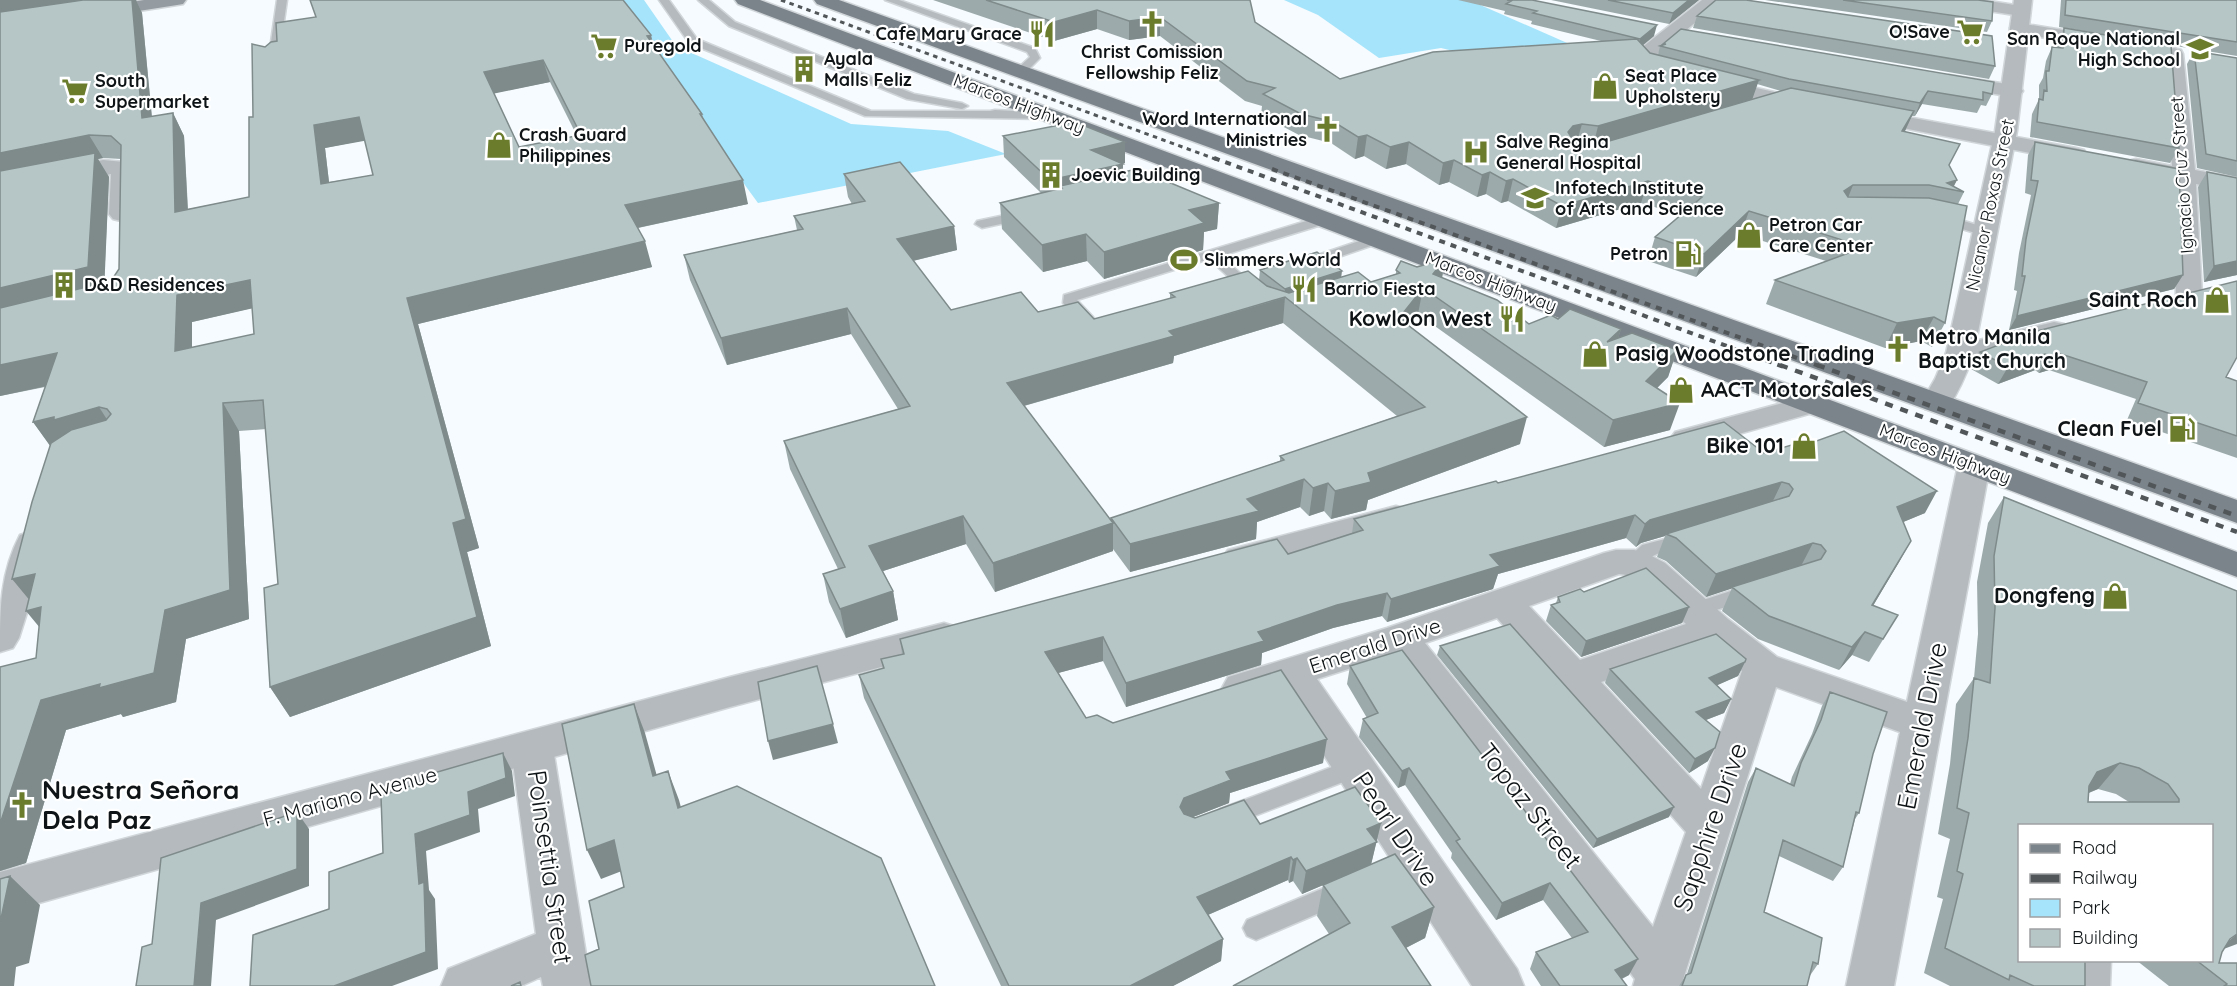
<svg xmlns="http://www.w3.org/2000/svg" width="2237" height="986" viewBox="0 0 2237 986" font-family="Quicksand,sans-serif">
<style>
.green{fill:#a5e4fb}
.lines{fill:none;stroke-linecap:round;stroke-linejoin:round}
.service-casing{stroke:#d0d6d9;stroke-width:3}
.minor-casing{stroke:#d0d6d9;stroke-width:3}
.tertiary-casing{stroke:#d0d6d9;stroke-width:3}
.secondary-casing{stroke:#d0d6d9;stroke-width:3}
.primary-casing{stroke:#d0d6d9;stroke-width:3}
.service{fill:#b5babe;fill-rule:evenodd}
.minor{fill:#b5babe;fill-rule:evenodd}
.tertiary{fill:#b5babe;fill-rule:evenodd}
.secondary{fill:#949ba1;fill-rule:evenodd}
.primary{fill:#7c848b;fill-rule:evenodd}
.rail-far2{stroke:#515658;stroke-width:3;stroke-dasharray:4.5 4.5;stroke-linecap:butt}
.rail-far1{stroke:#515658;stroke-width:4;stroke-dasharray:6 6;stroke-linecap:butt}
.rail{stroke:#515658;stroke-width:4.5;stroke-dasharray:8 8;stroke-linecap:butt}
.wall{fill:#9daaab;fill-rule:evenodd}
.shaded-wall{fill:#7f8b8b}
.building{fill:#b6c6c7;stroke:#7f8b8b;stroke-width:1.5;fill-rule:evenodd}
.labels{text-anchor:middle;stroke-width:4.5;stroke-linejoin:round;paint-order:stroke}
.far-poi-label{font-size:18px;font-weight:bold;fill:#0f1416;stroke:#fff;text-anchor:start}
.far-street-label{font-size:18px;fill:#0f1416;stroke:#fff}
.poi-label{font-size:21px;font-weight:bold;fill:#0f1416;stroke:#fff;text-anchor:end}
.street-label{font-size:21px;fill:#0f1416;stroke:#fff}
.near-street-label{font-size:26px;fill:#0f1416;stroke:#fff}
.near-poi-label{font-size:26px;font-weight:bold;fill:#0f1416;stroke:#fff;text-anchor:start}
</style>
<rect width="100%" height="100%" fill="#f5fbfe"/>
<!-- green -->
<path class="green" d="M 610,0 L 644,0 L 676,46 L 851,124 L 948,131 L 1006,154 L 758,203 Z
M 1284,0 L 1469,0 L 1574,46 L 1520,67 L 1441,48 L 1379,58 L 1318,15 Z"/>
<g class="lines">
<defs>
<path id="service" d="M 277,0 L 287,0 L 278,63 L 273,66 L 268,63 Z
M 659,0 L 669,0 L 697,39 L 871,111 L 990,111 L 995,110 L 1053,113 L 1059,116 L 1053,119 L 865,116 L 689,43 Z
M 698,0 L 709,0 L 735,22 L 914,94 L 962,103 L 968,106 L 962,109 L 907,99 L 729,26 Z
M 885,0 L 899,0 L 1035,48 L 1040,58 L 1025,73 L 1017,73 L 1017,69 L 1030,57 L 1027,52 Z
M 1182,161 L 1186,162 L 1186,168 L 1142,191 L 1138,192 L 1132,188 Z
M 1024,211 L 1031,215 L 1029,218 L 982,228 L 975,224 L 977,221 Z
M 1941,214 L 1990,229 L 1992,232 L 1985,236 L 1936,221 L 1934,218 L 1936,215 Z
M 1326,215 L 1331,216 L 1333,219 L 1331,222 L 1221,256 L 1257,288 L 1259,291 L 1257,294 L 1247,294 L 1209,259 L 1077,300 L 1093,317 L 1095,320 L 1093,323 L 1083,323 L 1063,303 L 1064,295 Z
M 1377,235 L 1382,236 L 1384,239 L 1382,242 L 1307,268 L 1297,268 L 1295,265 L 1297,262 Z
M 1684,534 L 1691,536 L 1693,540 L 1691,544 C 1680,548 1667,550 1657,554 C 1645,559 1642,571 1627,567 L 1624,562 L 1642,545 Z
M 1749,585 L 1756,587 L 1759,592 L 1756,597 L 1695,617 L 1688,615 L 1685,610 L 1688,605 Z
M 1356,758 L 1364,760 L 1367,767 L 1364,774 L 1228,826 L 1220,823 L 1216,816 L 1220,809 Z
M 1343,880 L 1352,883 L 1356,891 L 1352,899 L 1256,940 L 1247,936 L 1243,928 L 1247,920 Z"/>
<path id="minor" d="M 1702,0 L 1722,0 L 1654,57 L 1703,76 L 1815,101 L 1818,105 L 1815,109 L 1808,111 C 1753,100 1685,91 1636,63 L 1634,59 L 1640,49 Z
M 1941,0 L 1983,0 L 2021,6 L 2027,7 L 2030,11 L 2027,15 L 2021,16 L 1950,5 L 1944,4 Z
M 2019,23 L 2106,37 L 2113,39 L 2115,43 L 2113,47 L 2106,49 L 2013,32 L 2010,28 L 2013,24 Z
M 2174,48 L 2181,50 L 2183,54 L 2195,170 L 2237,178 L 2237,192 L 2196,184 L 2202,296 L 2198,302 L 2189,304 L 2180,302 L 2176,296 L 2173,180 L 2128,171 L 2125,166 L 2128,161 L 2136,159 L 2172,166 L 2165,54 L 2167,50 Z
M 1949,75 L 2013,85 L 2020,87 L 2023,91 L 2020,95 L 2013,97 L 1942,85 L 1939,81 L 1942,77 Z
M 1864,109 L 2076,148 L 2084,150 L 2087,155 L 2084,160 L 2076,162 L 1857,119 L 1854,115 L 1857,111 Z
M 103,160 L 124,162 L 133,170 L 133,214 L 129,219 L 121,221 L 113,219 L 109,214 L 111,174 L 0,196 L 0,182 Z
M 2054,322 L 2064,324 L 2068,330 L 2064,336 L 1960,362 L 1950,359 L 1946,353 L 1950,347 Z
M 1974,455 L 1985,458 L 1990,465 L 1894,986 L 1846,986 L 1900,732 L 1776,687 L 1681,986 L 1633,986 L 1635,979 L 1392,655 L 1317,679 L 1517,969 L 1524,986 L 1472,986 L 1282,690 L 1242,703 L 1228,699 L 1222,688 L 1228,677 L 1387,628 L 1604,553 L 1616,550 L 1634,550 L 1646,553 L 1665,563 L 1728,619 L 1777,657 L 1907,702 L 1958,465 L 1963,458 ZM 1619,574 C 1642,574 1670,609 1686,624 L 1580,660 L 1529,606 ZM 1497,618 L 1686,832 L 1653,927 L 1425,643 ZM 1710,645 L 1742,671 L 1701,789 L 1601,682 Z
M 32,531 L 44,535 L 49,543 L 19,638 L 13,648 L 0,652 C 0,609 0,573 20,535 Z
M 532,731 L 547,736 L 553,748 L 591,986 L 543,986 L 541,977 L 521,986 L 441,986 L 448,969 L 536,934 L 511,748 L 517,736 Z
M 2063,960 L 2111,960 L 2110,986 L 2062,986 Z"/>
<path id="tertiary" d="M 2014,0 L 2032,0 L 2017,131 L 1974,353 C 1967,373 1959,392 1947,409 L 1936,412 L 1925,409 L 1921,403 L 1935,379 L 1946,353 L 1995,131 Z
M 1812,395 L 1823,398 L 1827,404 L 1823,410 L 1686,449 L 1675,446 L 1670,439 L 1675,432 Z
M 1396,506 L 1408,509 L 1413,517 L 1408,525 L 1240,570 L 1228,566 L 1222,558 L 1228,550 Z
M 944,623 L 957,627 L 963,637 L 957,647 L 730,707 L 0,914 L 0,872 L 730,677 Z"/>
<path id="secondary" d="M 144,0 L 186,0 L 183,4 L 177,5 L 94,18 L 88,17 L 85,13 L 88,9 L 94,8 Z"/>
<path id="primary" d="M 735,0 L 760,0 L 2237,552 L 2237,577 L 738,4 Z
M 814,0 L 839,0 L 2237,500 L 2237,523 L 817,4 Z"/>
</defs>
<!-- service casing -->
<use href="#service" class="service-casing"/>
<!-- minor casing -->
<use href="#minor" class="minor-casing"/>
<!-- tertiary casing -->
<use href="#tertiary" class="tertiary-casing"/>
<!-- secondary casing -->
<use href="#secondary" class="secondary-casing"/>
<!-- primary casing -->
<use href="#primary" class="primary-casing"/>
<!-- service -->
<use href="#service" class="service"/>
<!-- minor -->
<use href="#minor" class="minor"/>
<!-- tertiary -->
<use href="#tertiary" class="tertiary"/>
<!-- secondary -->
<use href="#secondary" class="secondary"/>
<!-- primary -->
<use href="#primary" class="primary"/>
<!-- rail-far2 -->
<path class="rail-far2" d="M 781,0 L 1218,160"/>
<!-- rail-far1 -->
<path class="rail-far1" d="M 1214,158 L 1784,367
M 1272,169 L 1822,367"/>
<!-- rail -->
<path class="rail" d="M 1780,365 L 2237,532
M 1817,365 L 2237,516"/>
</g>
<!-- wall -->
<path class="wall" d="M 0,0 L 136,0 L 142,13 L 152,117 L 173,113 L 184,136 L 188,209 L 249,197 L 253,117 L 265,47 L 653,45 L 702,114 L 704,120 L 748,204 L 638,228 L 652,267 L 418,324 L 479,548 L 467,552 L 491,646 L 290,717 L 270,687 L 278,584 L 266,429 L 239,431 L 249,619 L 186,639 L 176,702 L 123,717 L 121,714 L 66,730 L 26,863 L 0,871 L 0,667 L 36,658 L 39,627 L 29,599 L 50,445 L 33,422 L 45,387 L 0,396 ZM 550,82 L 577,136 L 519,147 L 494,93 ZM 365,140 L 373,175 L 329,182 L 325,148 ZM 103,158 L 121,159 L 119,269 L 111,281 L 104,283 L 109,177 L 98,159 ZM 252,308 L 254,334 L 192,348 L 192,322 Z
M 933,0 L 1250,0 L 1255,22 L 1340,79 L 1601,41 L 1531,24 L 1532,21 L 1504,14 L 1505,11 L 1458,0 L 1532,0 L 1654,36 L 1643,45 L 1650,53 L 1658,55 L 1660,46 L 1662,45 L 1663,44 L 1992,94 L 1986,106 L 1981,105 L 1977,113 L 1922,104 L 1915,116 L 1912,116 L 1905,131 L 1949,166 L 1957,180 L 1953,186 L 1964,192 L 1958,204 L 1945,323 L 1932,347 L 1921,341 L 1885,348 L 1766,304 L 1775,280 L 1826,261 L 1741,234 L 1696,277 L 1648,261 L 1655,237 L 1681,215 L 1641,203 L 1556,228 L 1508,201 L 1501,203 L 1486,194 L 1477,197 L 1449,182 L 1439,185 L 1406,164 L 1386,169 L 1364,156 L 1355,159 L 1331,143 L 1299,135 L 1261,115 L 1262,106 L 1245,101 L 1160,36 L 1129,40 L 1097,29 L 1054,41 ZM 1757,84 L 1781,91 L 1752,99 Z
M 1551,0 L 1699,0 L 1669,24 Z
M 1765,0 L 1978,0 L 1992,21 L 1987,32 Z
M 2061,0 L 2237,0 L 2237,56 L 2059,27 Z
M 1697,16 L 1995,66 L 1989,79 L 1693,28 Z
M 2064,28 L 2179,148 L 2170,163 L 2030,137 L 2032,114 L 2039,99 L 2039,85 L 2043,78 L 2046,61 L 2052,47 L 2057,47 L 2058,42 Z
M 2194,51 L 2237,58 L 2237,177 L 2197,168 L 2187,64 Z
M 1003,136 L 1125,142 L 1125,163 L 1122,164 L 1123,164 L 1123,172 L 1219,203 L 1217,229 L 1204,232 L 1203,250 L 1104,279 L 1087,261 L 1043,272 L 1002,229 L 1000,203 L 1041,193 L 1004,157 Z
M 2035,142 L 2183,275 L 2174,289 L 2009,330 L 2017,291 L 2014,290 L 2019,253 L 2031,195 L 2025,193 L 2028,155 Z
M 2207,172 L 2237,275 L 2204,282 L 2198,187 Z
M 844,174 L 954,226 L 957,250 L 913,261 L 951,310 L 1038,312 L 1094,319 L 1170,299 L 1170,293 L 1259,280 L 1260,270 L 1341,277 L 1371,282 L 1396,274 L 1396,270 L 1417,267 L 1445,259 L 1442,278 L 1529,324 L 1558,319 L 1621,329 L 1618,338 L 1677,350 L 1668,377 L 1657,388 L 1670,430 L 1604,447 L 1418,314 L 1409,326 L 1520,444 L 1368,500 L 1366,510 L 1331,519 L 1324,511 L 1309,516 L 1300,507 L 1257,522 L 1256,539 L 1130,572 L 1113,549 L 1113,551 L 995,592 L 966,544 L 883,571 L 893,591 L 898,620 L 846,638 L 829,602 L 823,574 L 838,569 L 790,469 L 784,441 L 898,409 L 851,334 L 727,365 L 690,280 L 684,255 L 797,230 L 794,216 L 852,204 L 848,197 ZM 1283,323 L 1397,416 L 1280,456 L 1280,461 L 1111,518 L 1111,520 L 1024,406 L 1173,363 L 1174,356 Z
M 2013,337 L 2226,377 L 2237,381 L 2237,458 L 2127,420 L 2136,399 L 2049,370 L 2039,373 L 2035,370 L 1998,384 L 1971,369 L 1980,352 L 2010,341 Z
M 1764,453 L 1925,513 L 1903,522 L 1911,541 L 1873,606 L 1884,638 L 1869,662 L 1852,655 L 1839,670 L 1758,639 L 1722,611 L 1732,588 L 1706,597 L 1666,561 L 1657,557 L 1665,536 L 1641,543 L 1636,547 L 1626,538 L 1498,574 L 1493,589 L 1387,622 L 1382,616 L 1333,628 L 1262,653 L 1261,665 L 1126,707 L 1103,661 L 1058,673 L 1086,718 L 1323,763 L 1230,793 L 1229,803 L 1193,817 L 1260,824 L 1381,823 L 1371,864 L 1434,907 L 1425,938 L 1406,948 L 1329,934 L 1317,916 L 1323,885 L 1302,894 L 1293,881 L 1289,883 L 1288,880 L 1208,915 L 1223,939 L 1221,961 L 1173,986 L 1001,986 L 864,698 L 859,675 L 883,669 L 881,659 L 902,654 L 900,639 L 1288,554 L 1352,533 L 1354,519 L 1498,483 Z
M 2004,497 L 2237,591 L 2224,949 L 2222,952 L 2219,963 L 2237,986 L 2169,986 L 2136,960 L 2211,960 L 2211,825 L 2019,825 L 2085,986 L 1950,986 L 1924,973 L 1943,899 L 1937,897 L 1950,839 L 1938,834 L 1950,764 L 1956,704 L 1974,678 L 1978,634 L 1977,582 L 1988,523 ZM 2098,789 L 2116,794 L 2129,802 L 2088,802 L 2089,793 Z
M 1584,592 L 1689,607 L 1682,623 L 1581,657 L 1546,621 L 1551,605 L 1556,603 L 1558,597 Z
M 1440,646 L 1669,817 L 1593,848 L 1437,655 Z
M 1402,650 L 1629,975 L 1622,979 L 1627,986 L 1541,986 L 1530,969 L 1536,952 L 1572,938 L 1543,900 L 1496,920 L 1451,858 L 1452,853 L 1405,785 L 1398,788 L 1359,737 L 1363,719 L 1367,718 L 1347,684 L 1350,666 Z
M 1745,662 L 1738,676 L 1717,685 L 1731,699 L 1724,713 L 1706,720 L 1708,761 L 1689,773 L 1605,683 L 1610,669 Z
M 1830,692 L 1873,754 L 1859,813 L 1855,819 L 1843,867 L 1833,881 L 1779,856 L 1764,912 L 1818,964 L 1809,977 L 1807,986 L 1679,986 L 1686,975 L 1687,974 L 1748,782 L 1756,768 L 1790,784 L 1792,777 L 1812,734 L 1822,706 Z"/>
<!-- shaded-wall -->
<path class="shaded-wall" d="M 0,0 L 131,0 L 0,20 Z
M 132,0 L 136,0 L 142,13 L 154,141 L 142,118 Z
M 1689,0 L 1699,0 L 1669,24 L 1673,13 Z
M 1097,10 L 1097,29 L 1054,41 L 1054,22 Z
M 1160,17 L 1160,36 L 1129,40 L 1129,21 Z
M 1657,25 L 1654,36 L 1637,50 L 1640,39 Z
M 651,35 L 656,56 L 647,36 Z
M 543,60 L 550,82 L 492,94 L 484,72 Z
M 1759,80 L 1752,100 L 1593,147 L 1598,126 Z
M 1928,91 L 1922,104 L 1915,116 L 1920,103 Z
M 1914,111 L 1905,131 L 1902,131 Z
M 173,113 L 184,136 L 189,236 L 175,212 Z
M 359,117 L 369,140 L 325,148 L 332,208 L 321,184 L 314,125 Z
M 1582,124 L 1576,145 L 1568,132 L 1573,126 Z
M 89,135 L 103,158 L 98,159 L 109,177 L 104,293 L 0,319 L 0,153 Z
M 1367,135 L 1364,156 L 1355,159 L 1358,137 Z
M 1125,142 L 1125,163 L 1102,169 L 1123,164 L 1123,186 L 1062,188 L 1060,186 L 1060,200 L 1051,202 L 1050,180 L 1091,150 Z
M 1409,142 L 1406,164 L 1386,169 L 1390,147 Z
M 1454,160 L 1449,182 L 1439,185 L 1443,163 Z
M 1490,172 L 1486,194 L 1477,197 L 1482,175 Z
M 1513,179 L 1508,201 L 1501,203 L 1506,181 Z
M 743,180 L 748,204 L 632,229 L 625,205 Z
M 1957,180 L 1952,190 L 1947,183 Z
M 1648,181 L 1641,203 L 1556,228 L 1562,206 Z
M 1853,185 L 1844,208 L 1844,191 Z
M 1219,203 L 1217,229 L 1204,232 L 1203,250 L 1104,279 L 1104,252 L 1189,210 Z
M 1749,211 L 1741,234 L 1696,277 L 1704,254 Z
M 954,226 L 957,250 L 900,264 L 897,239 Z
M 1086,234 L 1087,261 L 1043,272 L 1042,245 Z
M 645,241 L 652,267 L 418,324 L 479,548 L 467,552 L 491,646 L 290,717 L 270,687 L 453,523 L 407,298 Z
M 1445,259 L 1441,284 L 1433,274 Z
M 2237,261 L 2237,275 L 2204,282 L 2214,266 Z
M 1342,271 L 1340,287 L 1285,297 L 1283,323 L 1174,356 L 1173,363 L 1009,410 L 1007,383 L 1169,331 L 1284,298 L 1285,289 Z
M 2183,275 L 2174,289 L 2009,330 L 2017,316 Z
M 250,280 L 263,306 L 192,322 L 192,378 L 175,351 L 177,295 Z
M 1423,288 L 1418,314 L 1395,344 L 1399,318 Z
M 847,308 L 851,334 L 727,365 L 721,338 Z
M 1934,317 L 1921,341 L 1885,348 L 1897,323 Z
M 1621,329 L 1613,355 L 1607,342 Z
M 1677,350 L 1668,377 L 1637,408 L 1646,381 Z
M 57,353 L 75,380 L 0,396 L 0,365 Z
M 2058,353 L 2049,370 L 2039,373 L 2049,356 Z
M 2045,354 L 2035,370 L 1998,384 L 2008,367 Z
M 223,403 L 239,431 L 249,619 L 186,639 L 176,702 L 123,717 L 121,714 L 66,730 L 26,863 L 0,871 L 0,824 L 41,700 L 165,610 Z
M 1680,403 L 1670,430 L 1604,447 L 1613,420 Z
M 99,407 L 117,435 L 53,450 L 33,422 Z
M 1527,417 L 1520,444 L 1368,500 L 1366,510 L 1331,519 L 1335,491 L 1368,473 Z
M 1304,479 L 1300,507 L 1257,522 L 1256,539 L 1130,572 L 1130,544 L 1247,499 Z
M 1782,482 L 1771,505 L 1666,534 L 1665,536 L 1641,543 L 1636,547 L 1645,524 L 1650,520 Z
M 1328,483 L 1324,511 L 1309,516 L 1313,488 Z
M 1937,491 L 1925,513 L 1884,530 L 1897,507 Z
M 1635,515 L 1626,538 L 1498,574 L 1493,589 L 1387,622 L 1391,599 L 1490,555 Z
M 963,516 L 966,544 L 874,574 L 869,546 Z
M 1113,523 L 1113,551 L 995,592 L 993,563 Z
M 1911,541 L 1898,564 L 1859,629 L 1872,605 Z
M 1813,543 L 1801,566 L 1706,597 L 1716,574 Z
M 35,574 L 50,640 L 26,611 L 36,608 L 12,579 Z
M 893,591 L 898,620 L 846,638 L 840,609 Z
M 1387,593 L 1382,616 L 1333,628 L 1262,653 L 1261,665 L 1126,707 L 1126,683 L 1258,632 L 1337,605 Z
M 1689,607 L 1682,623 L 1581,657 L 1586,641 Z
M 1865,632 L 1852,655 L 1839,670 L 1852,647 Z
M 1103,637 L 1103,661 L 1047,676 L 1045,652 Z
M 1745,662 L 1738,676 L 1702,692 L 1709,678 Z
M 1731,699 L 1724,713 L 1690,726 L 1696,712 Z
M 634,704 L 645,733 L 665,805 L 653,776 Z
M 833,724 L 838,743 L 773,760 L 768,741 Z
M 1327,739 L 1323,763 L 1230,793 L 1229,803 L 1183,821 L 1180,807 L 1184,798 L 1226,772 Z
M 1715,748 L 1708,761 L 1689,773 L 1695,759 Z
M 503,753 L 512,771 L 515,796 L 478,809 L 480,832 L 426,851 L 429,890 L 435,899 L 438,969 L 392,986 L 334,986 L 419,884 L 415,834 L 468,792 Z
M 2120,763 L 2098,789 L 2075,798 L 2097,772 Z
M 1409,768 L 1405,785 L 1398,788 L 1402,771 Z
M 668,771 L 679,800 L 689,837 L 678,808 Z
M 1674,807 L 1669,817 L 1593,848 L 1597,839 Z
M 297,812 L 309,829 L 309,886 L 216,920 L 211,986 L 194,986 L 201,903 Z
M 1381,823 L 1371,865 L 1302,894 L 1306,871 L 1367,829 Z
M 614,840 L 627,869 L 601,879 L 587,850 Z
M 1291,857 L 1288,880 L 1196,920 L 1197,897 Z
M 1297,858 L 1293,881 L 1289,883 L 1293,860 Z
M 10,876 L 40,905 L 29,963 L 16,967 L 14,986 L 0,986 L 0,923 Z
M 1550,883 L 1543,900 L 1496,920 L 1502,903 Z
M 1434,907 L 1425,938 L 1384,959 L 1392,927 Z
M 2237,934 L 2237,944 L 2221,950 L 2211,956 Z
M 1223,939 L 1221,961 L 1173,986 L 1130,986 Z
M 1638,959 L 1629,975 L 1606,986 L 1615,970 Z"/>
<!-- building -->
<path class="building" d="M 83,0 L 132,0 L 142,118 L 173,113 L 175,212 L 249,197 L 249,117 L 253,117 L 252,44 L 265,47 L 271,42 L 277,41 L 276,23 L 316,17 L 310,0 L 623,0 L 651,35 L 647,36 L 702,114 L 700,114 L 743,180 L 625,205 L 645,241 L 407,298 L 466,519 L 453,523 L 477,617 L 270,687 L 264,588 L 278,584 L 263,400 L 223,403 L 230,590 L 165,610 L 154,673 L 99,688 L 100,684 L 41,700 L 0,824 L 0,667 L 36,658 L 41,607 L 26,611 L 35,574 L 12,579 L 32,502 L 51,443 L 71,430 L 106,420 L 111,414 L 107,409 L 99,407 L 54,420 L 54,417 L 33,422 L 57,353 L 0,365 L 0,308 L 111,281 L 119,269 L 121,145 L 111,136 L 89,135 L 0,153 L 0,12 ZM 543,60 L 581,135 L 519,147 L 484,72 ZM 359,117 L 373,175 L 321,184 L 314,125 ZM 250,280 L 254,334 L 175,351 L 177,295 Z
M 986,0 L 1250,0 L 1255,22 L 1340,79 L 1433,52 L 1637,39 L 1650,53 L 1759,80 L 1598,126 L 1582,124 L 1573,126 L 1568,132 L 1573,140 L 1599,144 L 1791,88 L 1914,111 L 1902,131 L 1960,144 L 1949,165 L 1957,180 L 1947,183 L 1964,192 L 1929,185 L 1853,185 L 1844,191 L 1848,197 L 1929,198 L 1967,206 L 1945,323 L 1934,317 L 1897,323 L 1775,280 L 1865,247 L 1749,211 L 1704,254 L 1655,237 L 1702,197 L 1648,181 L 1562,206 L 1513,179 L 1506,181 L 1490,172 L 1482,175 L 1454,160 L 1443,163 L 1409,142 L 1390,147 L 1367,135 L 1358,137 L 1334,122 L 1301,114 L 1263,94 L 1275,88 L 1247,81 L 1160,17 L 1129,21 L 1097,10 L 1054,22 Z
M 1507,0 L 1532,0 L 1657,25 L 1640,39 L 1533,13 L 1537,11 L 1506,4 L 1511,1 Z
M 1608,0 L 1689,0 L 1673,13 Z
M 1716,0 L 1746,0 L 1992,36 L 1995,66 L 1697,16 Z
M 1843,0 L 1978,0 L 1993,2 L 1992,21 Z
M 2066,0 L 2237,0 L 2237,42 L 2065,15 Z
M 2064,28 L 2171,46 L 2179,148 L 2037,122 L 2039,99 L 2043,100 L 2044,90 L 2047,91 L 2046,71 L 2049,71 L 2052,47 L 2063,48 Z
M 1681,29 L 1994,82 L 1992,94 L 1983,92 L 1983,100 L 1928,91 L 1920,103 L 1789,79 L 1660,46 L 1666,44 L 1663,44 Z
M 2194,51 L 2237,58 L 2237,161 L 2206,154 Z
M 1075,122 L 1125,142 L 1091,150 L 1123,164 L 1050,180 L 1003,136 Z
M 2035,142 L 2179,169 L 2183,275 L 2017,316 L 2025,276 L 2022,276 L 2026,239 L 2038,181 L 2031,180 Z
M 95,153 L 88,267 L 0,288 L 0,171 Z
M 900,162 L 954,226 L 897,239 L 951,310 L 1021,292 L 1038,312 L 1078,302 L 1094,319 L 1175,297 L 1170,293 L 1248,271 L 1267,286 L 1289,293 L 1358,272 L 1371,282 L 1400,273 L 1396,270 L 1401,261 L 1417,267 L 1445,259 L 1433,274 L 1497,300 L 1529,324 L 1551,315 L 1558,319 L 1570,309 L 1621,329 L 1607,342 L 1632,333 L 1677,350 L 1646,381 L 1680,403 L 1613,420 L 1423,288 L 1399,318 L 1527,417 L 1368,473 L 1371,482 L 1335,491 L 1328,483 L 1313,488 L 1304,479 L 1247,499 L 1259,511 L 1130,544 L 1111,518 L 1284,460 L 1280,456 L 1425,407 L 1285,297 L 1169,331 L 1174,336 L 1007,383 L 1113,523 L 993,563 L 963,516 L 869,546 L 893,591 L 840,609 L 823,574 L 845,567 L 784,441 L 910,406 L 847,308 L 721,338 L 684,255 L 803,229 L 794,216 L 865,201 L 844,174 Z
M 1137,169 L 1219,203 L 1189,210 L 1204,223 L 1104,252 L 1086,234 L 1042,245 L 1000,203 L 1062,188 L 1060,186 Z
M 2207,172 L 2237,178 L 2237,261 L 2214,266 Z
M 1317,252 L 1342,271 L 1285,289 L 1260,270 Z
M 2237,281 L 2237,357 L 2226,377 L 2237,381 L 2237,436 L 2138,403 L 2147,382 L 2058,353 L 2049,356 L 2045,354 L 2008,367 L 1980,352 L 2012,340 L 2013,337 Z
M 1724,422 L 1764,453 L 1795,444 L 1800,447 L 1844,431 L 1937,491 L 1897,507 L 1911,541 L 1872,605 L 1898,615 L 1883,639 L 1865,632 L 1852,647 L 1769,616 L 1732,587 L 1821,559 L 1826,551 L 1821,545 L 1813,543 L 1716,574 L 1676,538 L 1666,534 L 1789,496 L 1793,489 L 1789,484 L 1782,482 L 1650,520 L 1645,524 L 1635,515 L 1490,555 L 1500,566 L 1391,599 L 1387,593 L 1337,605 L 1258,632 L 1264,641 L 1126,683 L 1103,637 L 1045,652 L 1086,718 L 1097,715 L 1113,723 L 1281,670 L 1327,739 L 1226,772 L 1231,780 L 1184,798 L 1180,807 L 1184,814 L 1195,818 L 1244,800 L 1260,824 L 1355,787 L 1381,823 L 1367,829 L 1377,842 L 1306,871 L 1297,858 L 1293,860 L 1291,857 L 1197,897 L 1223,939 L 1130,986 L 1009,986 L 859,675 L 884,668 L 881,659 L 904,654 L 900,639 L 1277,539 L 1288,554 L 1363,530 L 1354,519 L 1496,481 L 1498,483 Z
M 2004,497 L 2237,591 L 2237,934 L 2230,939 L 2222,952 L 2219,963 L 2237,963 L 2237,986 L 2224,986 L 2227,984 L 2196,960 L 2211,960 L 2211,825 L 2019,825 L 2019,960 L 2085,960 L 2085,986 L 2034,986 L 2010,975 L 2009,980 L 1945,948 L 1963,874 L 1957,871 L 1969,813 L 1957,808 L 1968,738 L 1974,678 L 1990,683 L 1995,608 L 1994,556 ZM 2120,763 L 2139,768 L 2168,784 L 2179,799 L 2179,802 L 2088,802 L 2089,786 L 2097,772 Z
M 1646,568 L 1689,607 L 1586,641 L 1551,605 L 1560,602 L 1558,597 L 1580,589 L 1584,592 Z
M 1510,624 L 1674,807 L 1597,839 L 1440,646 Z
M 1716,634 L 1746,659 L 1745,662 L 1709,678 L 1731,699 L 1696,712 L 1720,732 L 1715,748 L 1695,759 L 1610,669 Z
M 1402,650 L 1638,959 L 1615,970 L 1627,986 L 1560,986 L 1536,952 L 1588,932 L 1550,883 L 1502,903 L 1456,841 L 1460,839 L 1409,768 L 1402,771 L 1363,719 L 1378,713 L 1350,666 Z
M 817,666 L 833,724 L 768,741 L 758,682 Z
M 1830,692 L 1887,712 L 1873,754 L 1859,813 L 1856,812 L 1843,867 L 1783,840 L 1764,912 L 1822,938 L 1818,964 L 1813,962 L 1807,986 L 1682,986 L 1686,975 L 1691,973 L 1756,768 L 1794,786 L 1801,763 L 1821,720 Z
M 634,704 L 653,776 L 668,771 L 678,808 L 737,786 L 881,858 L 935,986 L 591,986 L 585,955 L 599,949 L 589,901 L 624,887 L 614,840 L 587,850 L 562,724 Z
M 503,753 L 506,778 L 468,792 L 470,815 L 415,834 L 419,884 L 424,882 L 426,952 L 334,986 L 250,986 L 253,935 L 329,909 L 329,872 L 383,853 L 381,796 L 428,780 L 427,775 Z
M 297,812 L 297,869 L 201,903 L 194,986 L 136,986 L 142,947 L 152,944 L 161,858 Z
M 1395,854 L 1434,907 L 1392,927 L 1431,986 L 1233,986 L 1350,923 L 1323,885 Z
M 10,876 L 0,923 L 0,879 Z
M 520,982 L 521,986 L 511,986 Z"/>
<!-- icons -->
<defs>
<symbol id="church-bare" viewBox="-9 -9 18 18"><path d="M-1.2-6h2.4v3.5h3.3v2.4h-3.3V6h-2.4V-.1h-3.3v-2.4h3.3Z" fill="#6b7d2d" stroke="#fff" stroke-width="2.5" paint-order="stroke"/></symbol>
<symbol id="supermarket-bare" viewBox="-9 -9 18 18"><path d="M-6-5.5h2.5l.6 2H6L4.5 2H-2.5L-4.4-4H-6ZM-1.5 3.2a1.3 1.3 0 1 0 .1 0ZM3 3.2a1.3 1.3 0 1 0 .1 0Z" fill="#6b7d2d" stroke="#fff" stroke-width="2.5" paint-order="stroke"/></symbol>
<symbol id="restaurant-bare" viewBox="-9 -9 18 18"><path d="M-5-6h1v4h1v-4h1v4h1v-4h1v5L-1.5 .5V6h-2V.5L-5-1ZM5-6V6H3V1.5H1.5Q1.5-4 5-6Z" fill="#6b7d2d" stroke="#fff" stroke-width="2.5" paint-order="stroke"/></symbol>
<symbol id="school-bare" viewBox="-9 -9 18 18"><path d="M0-5L7-2L0 1L-7-2ZM-4 1L0 2.5L4 1V4Q0 6-4 4Z" fill="#6b7d2d" stroke="#fff" stroke-width="2.5" paint-order="stroke"/></symbol>
<symbol id="building-bare" viewBox="-9 -9 18 18"><path d="M-4-6H4V6H1V3H-1V6H-4ZM-2.5-4.3h1.7v1.8h-1.7ZM.8-4.3h1.7v1.8H.8ZM-2.5-1h1.7V.8h-1.7ZM.8-1h1.7V.8H.8Z" fill="#6b7d2d" stroke="#fff" stroke-width="2.5" paint-order="stroke"/></symbol>
<symbol id="shop-bare" viewBox="-9 -9 18 18"><path d="M-5-2.5h2.3a2.7 3.5 0 0 1 5.4 0H5L5.5 6h-11ZM-1.5-2.5h3a1.5 2.3 0 0 0-3 0Z" fill="#6b7d2d" stroke="#fff" stroke-width="2.5" paint-order="stroke"/></symbol>
<symbol id="hospital-bare" viewBox="-9 -9 18 18"><path d="M-5-5h3v3.5h4V-5h3V5h-3V1.5h-4V5h-3Z" fill="#6b7d2d" stroke="#fff" stroke-width="2.5" paint-order="stroke"/></symbol>
<symbol id="university-bare" viewBox="-9 -9 18 18"><path d="M0-5L7-2L0 1L-7-2ZM-4 1L0 2.5L4 1V4Q0 6-4 4Z" fill="#6b7d2d" stroke="#fff" stroke-width="2.5" paint-order="stroke"/></symbol>
<symbol id="fuel-bare" viewBox="-9 -9 18 18"><path d="M-5.5-6h7V0h2V4h1.3V-2.5L3-4.5l.8-.8L6-3V5H2.5V1h-1V6h-7ZM-4.2-4.7v3.2H.2V-4.7Z" fill="#6b7d2d" stroke="#fff" stroke-width="2.5" paint-order="stroke"/></symbol>
<symbol id="stadium-bare" viewBox="-9 -9 18 18"><path d="M0-5a6.5 5 0 1 0 0 10a6.5 5 0 1 0 0-10ZM-3.5-1.8h7v3.6h-7Z" fill="#6b7d2d" stroke="#fff" stroke-width="2.5" paint-order="stroke"/></symbol>
</defs>
<g fill-rule="evenodd">
<use href="#church-bare" x="1133" y="5" width="38" height="38"/>
<use href="#supermarket-bare" x="1951" y="13" width="38" height="38"/>
<use href="#restaurant-bare" x="1023" y="15" width="38" height="38"/>
<use href="#supermarket-bare" x="585" y="27" width="38" height="38"/>
<use href="#school-bare" x="2181" y="30" width="38" height="38"/>
<use href="#building-bare" x="785" y="50" width="38" height="38"/>
<use href="#shop-bare" x="1586" y="67" width="38" height="38"/>
<use href="#supermarket-bare" x="56" y="72" width="38" height="38"/>
<use href="#church-bare" x="1308" y="110" width="38" height="38"/>
<use href="#shop-bare" x="480" y="126" width="38" height="38"/>
<use href="#hospital-bare" x="1457" y="133" width="38" height="38"/>
<use href="#building-bare" x="1032" y="156" width="38" height="38"/>
<use href="#university-bare" x="1516" y="179" width="38" height="38"/>
<use href="#shop-bare" x="1730" y="216" width="38" height="38"/>
<use href="#fuel-bare" x="1669" y="235" width="38" height="38"/>
<use href="#stadium-bare" x="1165" y="241" width="38" height="38"/>
<use href="#building-bare" x="45" y="266" width="38" height="38"/>
<use href="#restaurant-bare" x="1285" y="270" width="38" height="38"/>
<use href="#shop-bare" x="2198" y="281" width="38" height="38"/>
<use href="#restaurant-bare" x="1493" y="300" width="38" height="38"/>
<use href="#church-bare" x="1879" y="330" width="38" height="38"/>
<use href="#shop-bare" x="1576" y="335" width="38" height="38"/>
<use href="#shop-bare" x="1662" y="371" width="38" height="38"/>
<use href="#fuel-bare" x="2163" y="410" width="38" height="38"/>
<use href="#shop-bare" x="1785" y="427" width="38" height="38"/>
<use href="#shop-bare" x="2096" y="577" width="38" height="38"/>
<use href="#church-bare" x="3" y="786" width="38" height="38"/>
</g>
<g class="labels">
<!-- far-poi labels -->
<g class="far-poi-label">
<text x="1950" y="38" text-anchor="end">O!Save</text>
<text x="1022" y="40" text-anchor="end">Cafe Mary Grace</text>
<text x="2180" y="45" text-anchor="end">San Roque National<tspan x="2180" dy="21">High School</tspan></text>
<text x="624" y="52">Puregold</text>
<text x="1152" y="58" text-anchor="middle">Christ Comission<tspan x="1152" dy="21">Fellowship Feliz</tspan></text>
<text x="824" y="65">Ayala<tspan x="824" dy="21">Malls Feliz</tspan></text>
<text x="1625" y="82">Seat Place<tspan x="1625" dy="21">Upholstery</tspan></text>
<text x="95" y="87">South<tspan x="95" dy="21">Supermarket</tspan></text>
<text x="1307" y="125" text-anchor="end">Word International<tspan x="1307" dy="21">Ministries</tspan></text>
<text x="519" y="141">Crash Guard<tspan x="519" dy="21">Philippines</tspan></text>
<text x="1496" y="148">Salve Regina<tspan x="1496" dy="21">General Hospital</tspan></text>
<text x="1071" y="181">Joevic Building</text>
<text x="1555" y="194">Infotech Institute<tspan x="1555" dy="21">of Arts and Science</tspan></text>
<text x="1769" y="231">Petron Car<tspan x="1769" dy="21">Care Center</tspan></text>
<text x="1668" y="260" text-anchor="end">Petron</text>
<text x="1204" y="266">Slimmers World</text>
<text x="84" y="291">D&amp;D Residences</text>
<text x="1324" y="295">Barrio Fiesta</text>
</g>
<!-- far-street labels -->
<g class="far-street-label">
<text transform="translate(1019 104) rotate(21)" y="6">Marcos Highway</text>
<text transform="translate(2182 175) rotate(-94)" y="6">Ignacio Cruz Street</text>
<text transform="translate(1990 205) rotate(-78)" y="6">Nicanor Roxas Street</text>
<text transform="translate(1491 282) rotate(21)" y="6">Marcos Highway</text>
<text transform="translate(1945 454) rotate(21)" y="6">Marcos Highway</text>
</g>
<!-- poi labels -->
<g class="poi-label">
<text x="2197" y="307">Saint Roch</text>
<text x="1492" y="326">Kowloon West</text>
<text x="1918" y="344" text-anchor="start">Metro Manila<tspan x="1918" dy="24">Baptist Church</tspan></text>
<text x="1615" y="361" text-anchor="start">Pasig Woodstone Trading</text>
<text x="1701" y="397" text-anchor="start">AACT Motorsales</text>
<text x="2162" y="436">Clean Fuel</text>
<text x="1784" y="453">Bike 101</text>
<text x="2095" y="603">Dongfeng</text>
</g>
<!-- street labels -->
<g class="street-label">
<text transform="translate(1375 646) rotate(-18)" y="7">Emerald Drive</text>
<text transform="translate(350 797) rotate(-15)" y="7">F. Mariano Avenue</text>
</g>
<!-- near-street labels -->
<g class="near-street-label">
<text transform="translate(1922 726) rotate(-79)" y="9">Emerald Drive</text>
<text transform="translate(1530 806) rotate(52)" y="9">Topaz Street</text>
<text transform="translate(1710 827) rotate(-71)" y="9">Sapphire Drive</text>
<text transform="translate(1396 829) rotate(56)" y="9">Pearl Drive</text>
<text transform="translate(550 867) rotate(82)" y="9">Poinsettia Street</text>
</g>
<!-- near-poi labels -->
<g class="near-poi-label">
<text x="42" y="799">Nuestra Señora<tspan x="42" dy="30">Dela Paz</tspan></text>
</g>
</g>
<!-- legend -->
<rect x="2018" y="824" width="195" height="138" fill="#ffffff" stroke="#9fa1a2" stroke-width="1.5"/>
<rect x="2030" y="844" width="30" height="9" fill="#7c848b" stroke="#9fa1a2" stroke-width="1.5"/>
<text x="2072" y="854" font-size="18" fill="#0f1416">Road</text>
<rect x="2030" y="874" width="30" height="9" fill="#515658" stroke="#9fa1a2" stroke-width="1.5"/>
<text x="2072" y="884" font-size="18" fill="#0f1416">Railway</text>
<rect x="2030" y="899" width="30" height="18" fill="#a5e4fb" stroke="#9fa1a2" stroke-width="1.5"/>
<text x="2072" y="914" font-size="18" fill="#0f1416">Park</text>
<rect x="2030" y="929" width="30" height="18" fill="#b6c6c7" stroke="#9fa1a2" stroke-width="1.5"/>
<text x="2072" y="944" font-size="18" fill="#0f1416">Building</text>
</svg>
